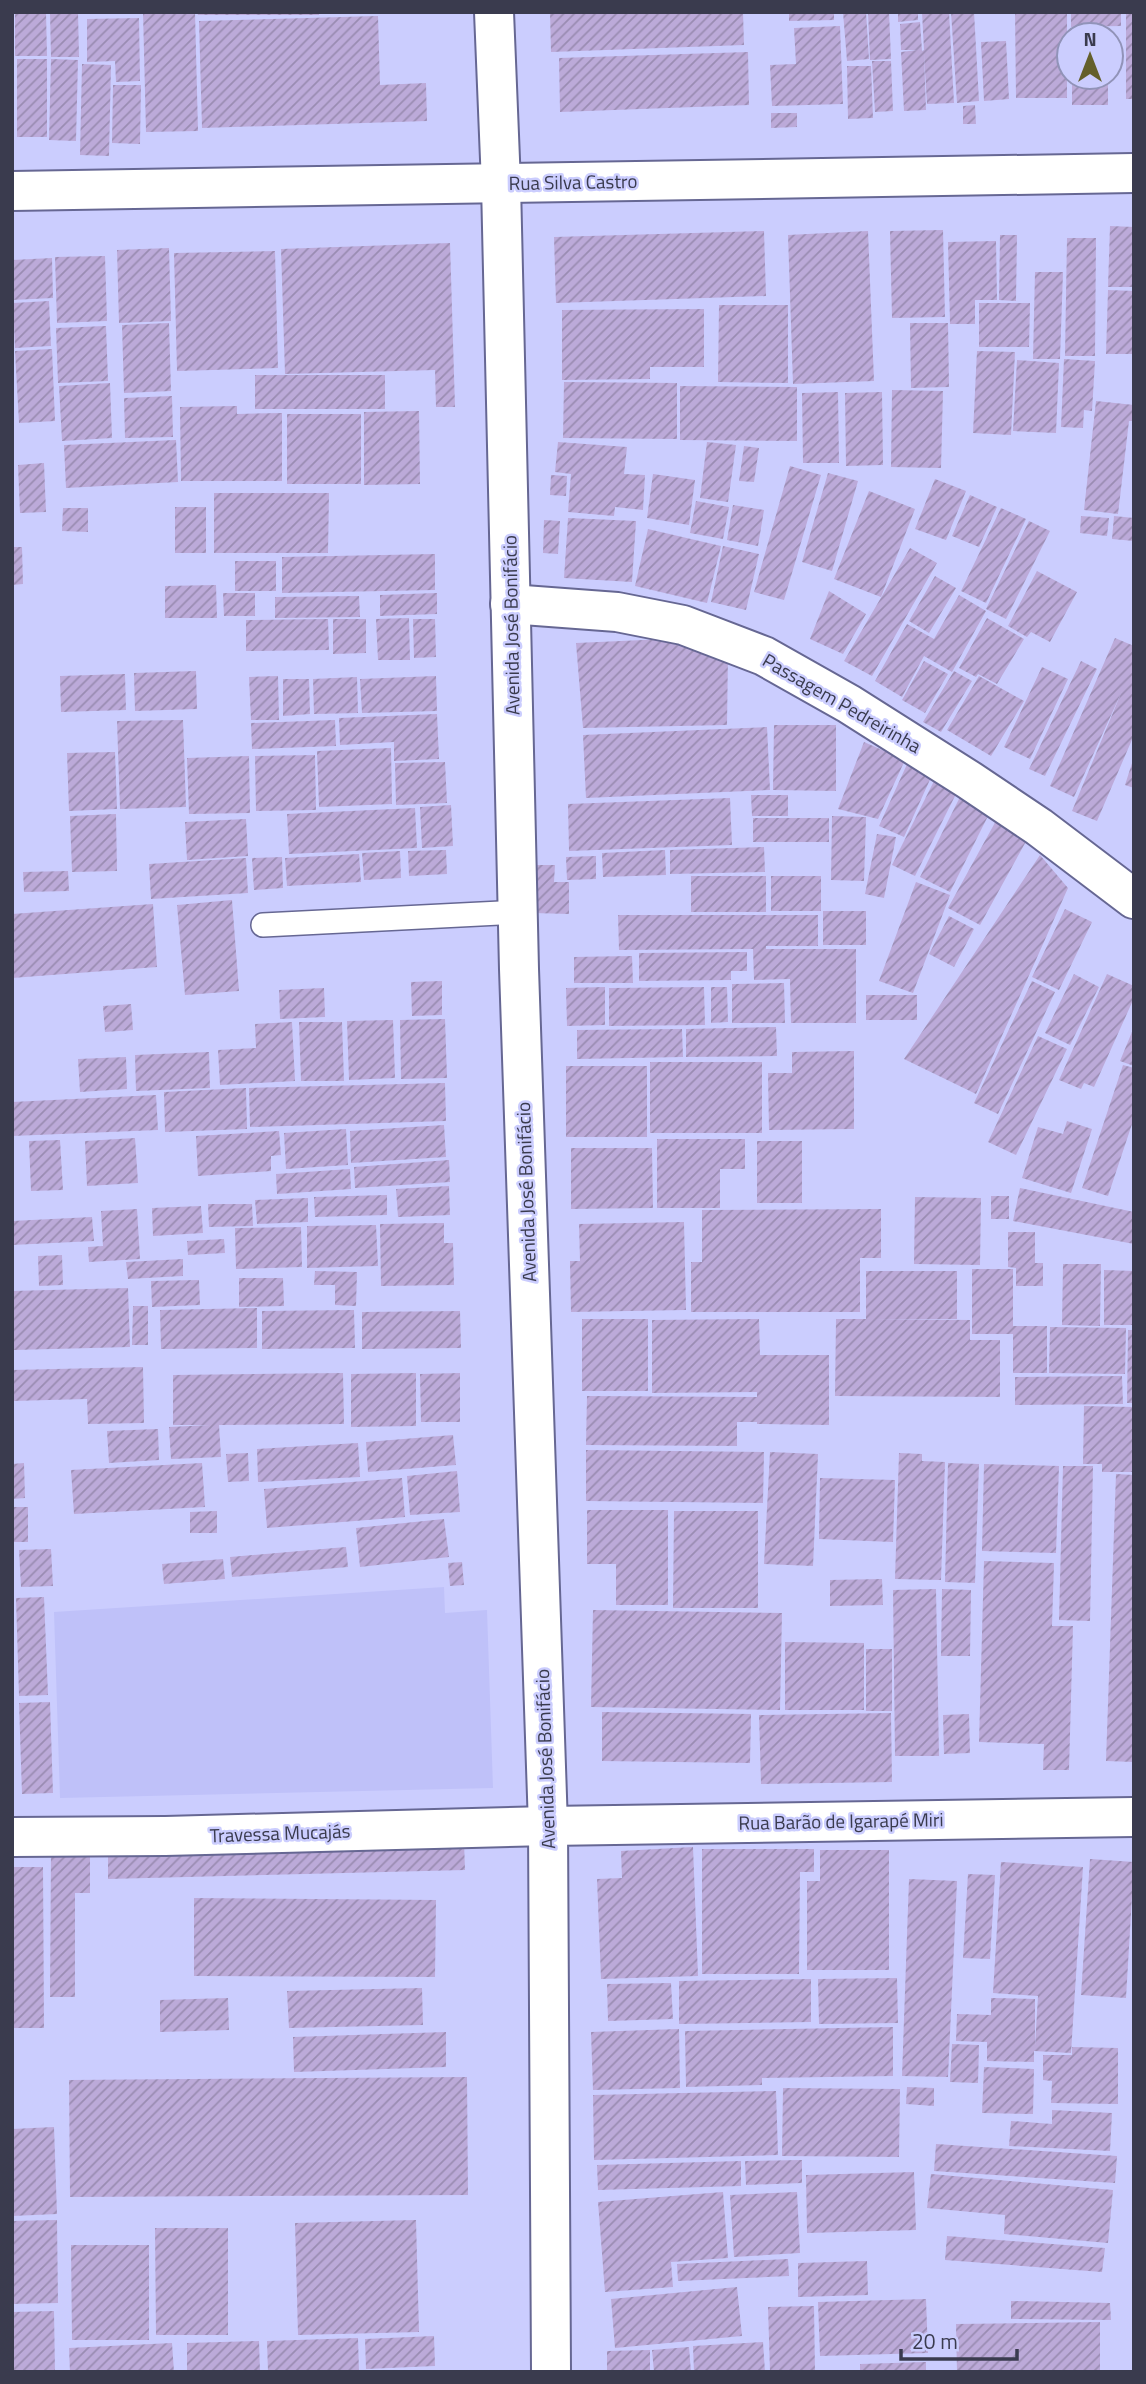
<svg xmlns="http://www.w3.org/2000/svg" width="1146" height="2384" viewBox="0 0 1146 2384" font-family="'Titillium Web',sans-serif">
<style>
.built{fill:#bfc1f9}
.building{fill:url(#building-hatch)}
.lines{fill:none;stroke-linecap:round;stroke-linejoin:round}
.service-casing{stroke:#666793;stroke-width:26}
.minor-casing{stroke:#666793;stroke-width:42}
.tertiary-casing{stroke:#666793;stroke-width:42}
.secondary-casing{stroke:#666793;stroke-width:42}
.service{stroke:#fff;stroke-width:23}
.minor{stroke:#fff;stroke-width:38}
.tertiary{stroke:#fff;stroke-width:38}
.secondary{stroke:#fff;stroke-width:38}
.labels{text-anchor:middle;stroke-width:5;stroke-linejoin:round;paint-order:stroke}
.street-label{font-size:19px;fill:#3a3b4e;stroke:#cbcdfe}
</style>
<defs>
<pattern id="building-hatch" width="6" height="6" patternUnits="userSpaceOnUse" patternTransform="scale(1.75)"><rect width="6" height="6" fill="#bcaad9"/><path d="M-1 1l2-2M0 6l6-6M5 7l2-2" fill="none" stroke="#9a8cb2"/></pattern>
</defs>
<rect width="100%" height="100%" fill="#cbcdfe"/>
<!-- built -->
<path class="built" d="M 444,1587 L 445,1613 L 487,1610 L 493,1788 L 60,1798 L 54,1612 Z"/>
<!-- building -->
<path class="building" d="M 15,12 L 46,12 L 47,56 L 15,56 Z
M 50,12 L 78,12 L 79,57 L 51,57 Z
M 143,12 L 195,12 L 198,131 L 146,132 Z
M 197,12 L 319,12 L 319,15 L 198,15 Z
M 550,12 L 743,12 L 744,45 L 551,52 Z
M 789,12 L 834,12 L 834,20 L 789,21 Z
M 843,12 L 866,12 L 869,59 L 847,61 Z
M 868,12 L 889,12 L 891,59 L 870,60 Z
M 898,12 L 918,12 L 918,20 L 898,22 Z
M 922,12 L 949,12 L 954,103 L 927,104 L 924,53 L 926,110 L 904,111 L 901,52 L 917,50 L 901,50 L 900,24 L 920,22 L 922,51 L 924,50 Z
M 951,12 L 974,12 L 979,101 L 957,103 Z
M 1015,12 L 1067,12 L 1067,98 L 1016,98 Z
M 1071,12 L 1121,12 L 1121,26 L 1071,27 Z
M 1126,12 L 1134,12 L 1134,99 L 1126,99 Z
M 378,16 L 380,85 L 426,83 L 427,121 L 202,128 L 199,21 Z
M 139,18 L 140,81 L 116,82 L 115,61 L 87,62 L 87,19 Z
M 840,26 L 843,104 L 772,106 L 770,65 L 796,64 L 794,28 Z
M 1107,30 L 1107,35 L 1071,35 L 1071,31 Z
M 1006,41 L 1009,99 L 984,101 L 981,42 Z
M 748,52 L 749,105 L 560,112 L 559,58 Z
M 17,59 L 47,59 L 47,137 L 17,137 Z
M 51,59 L 78,60 L 76,141 L 49,140 Z
M 872,61 L 891,61 L 893,111 L 875,112 Z
M 82,64 L 111,65 L 109,156 L 80,155 Z
M 847,66 L 871,66 L 873,118 L 848,119 Z
M 1072,77 L 1108,77 L 1108,105 L 1072,105 Z
M 113,85 L 141,85 L 140,144 L 112,143 Z
M 975,105 L 976,124 L 963,124 L 963,106 Z
M 771,113 L 797,113 L 797,127 L 771,128 Z
M 1110,226 L 1134,227 L 1134,287 L 1108,287 Z
M 943,230 L 945,317 L 892,318 L 890,231 Z
M 764,231 L 766,296 L 556,303 L 554,237 Z
M 868,231 L 874,381 L 793,384 L 788,235 Z
M 1000,235 L 1017,235 L 1016,301 L 999,300 Z
M 1067,238 L 1096,238 L 1095,356 L 1065,356 Z
M 996,241 L 997,300 L 975,300 L 975,324 L 950,324 L 948,242 Z
M 450,243 L 455,407 L 436,407 L 435,370 L 285,374 L 281,249 Z
M 169,248 L 171,321 L 119,323 L 117,250 Z
M 275,251 L 278,368 L 177,371 L 174,253 Z
M 105,256 L 107,321 L 57,323 L 55,257 Z
M 52,258 L 53,298 L 12,300 L 12,260 Z
M 1035,272 L 1063,272 L 1060,359 L 1033,359 Z
M 1108,290 L 1134,291 L 1134,354 L 1106,354 Z
M 49,301 L 51,346 L 15,348 L 13,303 Z
M 979,303 L 1030,303 L 1029,347 L 979,347 Z
M 719,305 L 788,305 L 788,383 L 718,382 Z
M 704,309 L 704,367 L 650,367 L 650,379 L 562,380 L 562,310 Z
M 169,323 L 171,391 L 124,393 L 122,325 Z
M 910,323 L 948,323 L 949,387 L 911,388 Z
M 106,326 L 108,381 L 58,383 L 56,328 Z
M 52,349 L 55,421 L 19,423 L 15,351 Z
M 977,351 L 1015,352 L 1011,435 L 973,433 Z
M 1064,359 L 1095,361 L 1092,411 L 1084,410 L 1083,428 L 1061,427 Z
M 1017,360 L 1059,363 L 1056,433 L 1013,431 Z
M 255,375 L 385,375 L 385,409 L 255,409 Z
M 564,382 L 677,383 L 677,439 L 563,438 Z
M 110,383 L 112,438 L 62,441 L 59,386 Z
M 680,386 L 797,387 L 797,441 L 680,440 Z
M 892,390 L 943,391 L 941,468 L 891,467 Z
M 838,392 L 839,463 L 803,463 L 802,393 Z
M 882,392 L 883,465 L 846,466 L 845,393 Z
M 172,396 L 173,437 L 125,438 L 124,398 Z
M 1096,401 L 1134,405 L 1134,421 L 1129,421 L 1118,514 L 1084,510 Z
M 237,406 L 237,414 L 282,413 L 282,481 L 181,481 L 180,407 Z
M 419,411 L 420,484 L 364,485 L 364,412 Z
M 287,414 L 361,414 L 361,484 L 287,484 Z
M 176,440 L 178,482 L 66,488 L 64,445 Z
M 558,442 L 627,447 L 624,474 L 645,475 L 643,510 L 615,507 L 614,516 L 568,512 L 571,474 L 555,472 Z
M 707,442 L 736,445 L 728,502 L 700,498 Z
M 744,446 L 759,448 L 754,482 L 739,481 Z
M 44,463 L 46,512 L 20,513 L 18,465 Z
M 790,466 L 821,475 L 784,600 L 754,592 Z
M 828,473 L 858,481 L 832,571 L 802,562 Z
M 653,474 L 695,480 L 689,525 L 647,518 Z
M 551,475 L 567,476 L 566,496 L 550,495 Z
M 935,479 L 966,491 L 946,540 L 915,529 Z
M 869,491 L 915,509 L 881,597 L 834,579 Z
M 214,493 L 329,493 L 328,553 L 214,553 Z
M 970,495 L 997,507 L 979,547 L 952,536 Z
M 696,501 L 729,507 L 723,539 L 690,533 Z
M 733,505 L 764,510 L 758,546 L 727,540 Z
M 175,507 L 206,507 L 206,553 L 175,553 Z
M 63,508 L 88,508 L 88,532 L 62,531 Z
M 1001,508 L 1026,519 L 986,603 L 961,591 Z
M 1081,516 L 1109,518 L 1107,536 L 1080,533 Z
M 1114,516 L 1134,518 L 1134,541 L 1112,539 Z
M 568,518 L 636,521 L 632,582 L 564,578 Z
M 544,520 L 560,521 L 558,554 L 543,553 Z
M 1029,521 L 1050,531 L 1006,619 L 986,609 Z
M 648,529 L 721,546 L 707,603 L 635,586 Z
M 723,546 L 759,554 L 746,610 L 711,602 Z
M 12,547 L 22,547 L 23,584 L 12,585 Z
M 910,548 L 937,563 L 872,676 L 844,661 Z
M 435,554 L 435,590 L 282,593 L 282,557 Z
M 235,561 L 276,561 L 276,591 L 235,591 Z
M 1037,571 L 1077,592 L 1050,642 L 1031,632 L 1027,637 L 1008,626 Z
M 935,576 L 956,588 L 929,633 L 909,621 Z
M 216,585 L 217,618 L 165,618 L 165,586 Z
M 829,591 L 866,614 L 843,654 L 810,639 Z
M 223,593 L 255,593 L 255,616 L 224,616 Z
M 437,593 L 437,614 L 380,616 L 380,595 Z
M 959,595 L 986,611 L 952,672 L 924,656 L 902,697 L 875,681 L 907,624 L 934,639 Z
M 359,596 L 360,617 L 275,618 L 275,597 Z
M 409,618 L 410,660 L 378,660 L 376,619 Z
M 987,618 L 1024,639 L 997,684 L 978,674 L 976,677 L 959,668 Z
M 328,619 L 329,650 L 246,651 L 246,620 Z
M 333,619 L 366,619 L 366,653 L 333,654 Z
M 413,619 L 435,619 L 436,657 L 414,658 Z
M 689,638 L 728,654 L 727,725 L 583,728 L 576,643 Z
M 1115,638 L 1134,646 L 1134,735 L 1097,821 L 1072,811 L 1122,691 L 1074,797 L 1050,786 Z
M 924,661 L 948,674 L 925,713 L 902,700 Z
M 1081,661 L 1097,669 L 1045,776 L 1029,769 Z
M 1042,667 L 1068,679 L 1030,759 L 1004,747 Z
M 196,671 L 197,709 L 135,711 L 134,673 Z
M 954,671 L 972,681 L 941,732 L 923,722 Z
M 125,674 L 126,710 L 61,712 L 60,676 Z
M 278,676 L 279,720 L 251,720 L 249,677 Z
M 436,676 L 437,711 L 362,713 L 360,679 Z
M 979,676 L 1024,701 L 991,756 L 947,730 Z
M 357,677 L 358,713 L 314,714 L 313,679 Z
M 283,679 L 309,679 L 310,714 L 283,716 Z
M 437,714 L 439,759 L 394,761 L 394,742 L 340,745 L 339,718 Z
M 183,720 L 186,807 L 120,809 L 117,721 Z
M 335,720 L 336,746 L 252,749 L 251,723 Z
M 774,725 L 836,725 L 836,791 L 773,790 Z
M 767,727 L 770,790 L 586,798 L 583,735 Z
M 864,742 L 905,760 L 878,819 L 838,809 Z
M 391,748 L 392,804 L 319,807 L 317,751 Z
M 115,752 L 117,809 L 69,811 L 67,753 Z
M 315,755 L 316,810 L 256,811 L 255,756 Z
M 249,756 L 250,813 L 189,814 L 187,758 Z
M 1133,760 L 1134,760 L 1134,788 L 1125,785 Z
M 445,762 L 447,803 L 396,805 L 395,763 Z
M 908,762 L 933,773 L 904,837 L 879,826 Z
M 934,781 L 957,792 L 915,876 L 892,865 Z
M 963,791 L 993,806 L 950,892 L 920,877 Z
M 751,795 L 788,795 L 788,816 L 752,816 Z
M 730,798 L 732,845 L 569,851 L 568,804 Z
M 451,805 L 453,846 L 422,848 L 420,807 Z
M 415,808 L 417,848 L 289,854 L 287,814 Z
M 116,814 L 117,871 L 72,872 L 70,816 Z
M 832,816 L 866,817 L 864,881 L 831,880 Z
M 753,818 L 829,818 L 829,842 L 753,842 Z
M 246,819 L 248,856 L 187,860 L 185,822 Z
M 997,819 L 1029,836 L 980,925 L 948,908 Z
M 877,834 L 896,837 L 884,898 L 865,894 Z
M 764,847 L 765,872 L 670,874 L 670,850 Z
M 446,850 L 447,874 L 409,876 L 408,851 Z
M 665,850 L 666,875 L 603,877 L 602,853 Z
M 400,851 L 401,878 L 364,880 L 362,853 Z
M 359,854 L 361,882 L 287,886 L 285,858 Z
M 1040,855 L 1068,888 L 976,1094 L 904,1059 Z
M 596,856 L 596,879 L 567,880 L 566,857 Z
M 282,857 L 283,888 L 254,890 L 252,858 Z
M 246,858 L 248,893 L 151,899 L 149,864 Z
M 534,865 L 555,865 L 554,882 L 569,882 L 569,914 L 533,913 Z
M 68,871 L 69,891 L 24,892 L 23,872 Z
M 691,876 L 766,876 L 766,912 L 691,912 Z
M 771,876 L 821,876 L 821,911 L 771,911 Z
M 916,882 L 950,895 L 913,993 L 879,981 Z
M 232,900 L 239,991 L 185,995 L 177,905 Z
M 153,904 L 157,967 L 12,978 L 12,914 Z
M 1065,909 L 1092,922 L 1059,990 L 1032,977 Z
M 823,911 L 866,911 L 866,945 L 823,945 Z
M 618,915 L 818,915 L 818,946 L 766,946 L 766,949 L 856,949 L 856,1023 L 791,1023 L 790,979 L 754,980 L 753,949 L 619,950 Z
M 949,916 L 974,929 L 954,967 L 929,954 Z
M 747,952 L 747,971 L 731,971 L 731,980 L 639,981 L 639,953 Z
M 632,956 L 633,983 L 574,983 L 574,957 Z
M 1074,974 L 1099,987 L 1070,1045 L 1045,1033 Z
M 1107,974 L 1134,986 L 1134,998 L 1094,1087 L 1084,1083 L 1081,1089 L 1059,1080 Z
M 442,981 L 442,1015 L 412,1016 L 411,982 Z
M 1032,981 L 1055,992 L 998,1114 L 974,1103 Z
M 784,983 L 785,1023 L 732,1023 L 732,984 Z
M 605,987 L 605,1025 L 567,1026 L 566,988 Z
M 704,987 L 705,1025 L 609,1026 L 609,988 Z
M 711,987 L 727,987 L 728,1022 L 711,1023 Z
M 324,988 L 325,1017 L 280,1019 L 279,990 Z
M 866,995 L 917,995 L 917,1020 L 866,1020 Z
M 131,1004 L 133,1030 L 105,1032 L 103,1006 Z
M 445,1019 L 447,1078 L 401,1079 L 400,1020 Z
M 393,1020 L 395,1078 L 349,1080 L 347,1021 Z
M 292,1022 L 295,1081 L 220,1085 L 218,1050 L 256,1048 L 255,1024 Z
M 299,1022 L 342,1022 L 344,1081 L 301,1081 Z
M 776,1027 L 777,1056 L 686,1057 L 686,1029 Z
M 1134,1027 L 1134,1066 L 1120,1061 Z
M 682,1029 L 683,1057 L 577,1059 L 577,1030 Z
M 1038,1036 L 1067,1049 L 1016,1155 L 988,1142 Z
M 854,1051 L 854,1129 L 769,1130 L 768,1073 L 792,1073 L 792,1052 Z
M 209,1052 L 210,1088 L 136,1091 L 135,1055 Z
M 126,1057 L 127,1089 L 80,1092 L 78,1059 Z
M 650,1062 L 762,1062 L 762,1133 L 650,1133 Z
M 1123,1065 L 1134,1068 L 1134,1118 L 1108,1196 L 1082,1188 Z
M 566,1066 L 647,1066 L 647,1137 L 566,1137 Z
M 445,1083 L 446,1121 L 250,1127 L 249,1088 Z
M 246,1088 L 247,1129 L 165,1132 L 164,1092 Z
M 156,1095 L 158,1130 L 12,1136 L 12,1102 Z
M 1067,1121 L 1092,1129 L 1071,1193 L 1022,1178 L 1038,1127 L 1063,1134 Z
M 444,1125 L 446,1157 L 351,1163 L 350,1131 Z
M 346,1129 L 348,1165 L 286,1169 L 284,1133 Z
M 279,1131 L 281,1155 L 271,1156 L 271,1171 L 198,1176 L 196,1136 Z
M 135,1138 L 138,1183 L 87,1186 L 85,1141 Z
M 657,1139 L 745,1139 L 745,1169 L 720,1169 L 720,1208 L 657,1208 Z
M 60,1140 L 63,1190 L 31,1191 L 29,1141 Z
M 757,1141 L 802,1141 L 802,1203 L 757,1203 Z
M 571,1148 L 652,1148 L 653,1208 L 571,1209 Z
M 449,1160 L 450,1182 L 355,1188 L 354,1167 Z
M 350,1169 L 351,1189 L 277,1194 L 276,1174 Z
M 449,1186 L 450,1215 L 398,1217 L 396,1189 Z
M 1020,1188 L 1134,1212 L 1134,1244 L 1013,1221 Z
M 387,1195 L 387,1215 L 315,1217 L 314,1197 Z
M 991,1196 L 1009,1196 L 1009,1219 L 991,1219 Z
M 915,1197 L 981,1198 L 980,1265 L 914,1264 Z
M 308,1198 L 308,1222 L 257,1224 L 255,1200 Z
M 208,1204 L 252,1204 L 253,1226 L 209,1227 Z
M 201,1206 L 203,1233 L 153,1236 L 152,1208 Z
M 137,1209 L 140,1259 L 89,1262 L 88,1247 L 103,1246 L 101,1211 Z
M 881,1209 L 881,1258 L 860,1258 L 860,1312 L 691,1312 L 691,1262 L 702,1262 L 702,1210 Z
M 92,1217 L 94,1241 L 12,1245 L 12,1221 Z
M 684,1222 L 686,1310 L 571,1312 L 570,1261 L 580,1261 L 579,1224 Z
M 444,1223 L 444,1243 L 453,1243 L 454,1285 L 381,1286 L 380,1224 Z
M 376,1225 L 378,1266 L 307,1268 L 307,1226 Z
M 301,1227 L 302,1267 L 236,1269 L 235,1228 Z
M 1008,1232 L 1035,1232 L 1035,1263 L 1043,1263 L 1043,1286 L 1016,1286 L 1016,1268 L 1008,1267 Z
M 224,1239 L 225,1253 L 188,1255 L 187,1241 Z
M 62,1255 L 63,1285 L 39,1286 L 38,1256 Z
M 183,1259 L 183,1276 L 128,1279 L 126,1262 Z
M 1063,1264 L 1101,1264 L 1100,1326 L 1062,1325 Z
M 972,1269 L 1013,1269 L 1013,1326 L 1047,1326 L 1047,1373 L 1013,1373 L 1013,1334 L 972,1334 Z
M 1104,1270 L 1134,1271 L 1134,1325 L 1104,1325 Z
M 315,1271 L 357,1272 L 356,1306 L 335,1305 L 335,1285 L 314,1285 Z
M 866,1271 L 957,1271 L 957,1319 L 872,1319 L 970,1320 L 970,1340 L 1000,1340 L 1000,1397 L 835,1396 L 836,1319 L 866,1319 Z
M 239,1278 L 283,1278 L 284,1306 L 239,1307 Z
M 199,1280 L 200,1305 L 152,1307 L 151,1281 Z
M 128,1288 L 130,1347 L 14,1350 L 12,1291 Z
M 133,1306 L 148,1306 L 148,1345 L 132,1345 Z
M 257,1308 L 257,1348 L 161,1349 L 160,1310 Z
M 354,1310 L 355,1348 L 262,1349 L 262,1311 Z
M 460,1311 L 461,1348 L 362,1349 L 362,1312 Z
M 582,1319 L 648,1319 L 648,1391 L 582,1391 Z
M 759,1319 L 760,1355 L 829,1355 L 829,1425 L 757,1424 L 757,1422 L 737,1422 L 737,1446 L 586,1445 L 587,1396 L 757,1397 L 757,1392 L 652,1393 L 652,1320 Z
M 1050,1327 L 1126,1328 L 1125,1374 L 1049,1373 Z
M 1128,1330 L 1134,1330 L 1134,1403 L 1127,1403 Z
M 143,1367 L 144,1423 L 88,1424 L 87,1399 L 12,1401 L 12,1370 Z
M 343,1373 L 344,1424 L 219,1425 L 221,1457 L 171,1459 L 169,1427 L 210,1425 L 173,1425 L 173,1375 Z
M 416,1373 L 416,1426 L 351,1427 L 351,1374 Z
M 460,1373 L 460,1422 L 421,1422 L 420,1374 Z
M 1122,1376 L 1123,1404 L 1015,1405 L 1015,1377 Z
M 1084,1406 L 1134,1407 L 1134,1472 L 1102,1472 L 1102,1464 L 1083,1464 Z
M 158,1429 L 159,1460 L 109,1463 L 107,1431 Z
M 453,1435 L 456,1465 L 368,1472 L 366,1442 Z
M 358,1443 L 360,1477 L 258,1482 L 257,1449 Z
M 586,1450 L 764,1452 L 763,1503 L 586,1501 Z
M 770,1452 L 818,1454 L 813,1566 L 764,1564 Z
M 248,1453 L 249,1481 L 228,1482 L 226,1454 Z
M 899,1453 L 922,1454 L 922,1461 L 945,1462 L 941,1580 L 895,1579 Z
M 24,1463 L 25,1498 L 12,1499 L 12,1464 Z
M 202,1463 L 205,1507 L 74,1514 L 71,1470 Z
M 948,1463 L 979,1464 L 975,1583 L 945,1582 Z
M 984,1464 L 1059,1466 L 1056,1553 L 982,1551 Z
M 1063,1466 L 1093,1466 L 1090,1621 L 1059,1620 Z
M 457,1471 L 460,1512 L 410,1515 L 407,1476 Z
M 1116,1474 L 1134,1475 L 1134,1762 L 1106,1761 Z
M 402,1478 L 405,1517 L 267,1528 L 264,1489 Z
M 820,1478 L 895,1480 L 893,1542 L 819,1539 Z
M 12,1507 L 28,1507 L 28,1542 L 12,1542 Z
M 587,1510 L 668,1510 L 668,1605 L 616,1605 L 616,1564 L 587,1564 Z
M 217,1511 L 217,1533 L 190,1533 L 190,1512 Z
M 674,1511 L 758,1511 L 758,1608 L 673,1608 Z
M 444,1519 L 449,1557 L 360,1567 L 356,1528 Z
M 346,1547 L 348,1567 L 232,1577 L 230,1557 Z
M 51,1549 L 53,1586 L 21,1587 L 19,1550 Z
M 223,1559 L 225,1579 L 164,1584 L 162,1564 Z
M 984,1561 L 1054,1563 L 1052,1626 L 1073,1626 L 1069,1770 L 1043,1770 L 1044,1744 L 979,1742 Z
M 462,1562 L 464,1585 L 450,1586 L 448,1563 Z
M 882,1579 L 883,1605 L 830,1606 L 830,1580 Z
M 936,1589 L 939,1756 L 895,1756 L 893,1590 Z
M 942,1589 L 971,1590 L 970,1656 L 941,1656 Z
M 44,1597 L 48,1695 L 19,1696 L 16,1598 Z
M 593,1610 L 782,1613 L 780,1710 L 591,1707 Z
M 785,1642 L 864,1643 L 864,1710 L 785,1710 Z
M 866,1649 L 892,1649 L 892,1711 L 866,1711 Z
M 50,1702 L 53,1793 L 22,1794 L 19,1703 Z
M 602,1712 L 751,1714 L 750,1763 L 602,1761 Z
M 891,1713 L 892,1782 L 761,1784 L 759,1715 Z
M 969,1714 L 970,1753 L 944,1754 L 943,1715 Z
M 464,1842 L 465,1870 L 108,1879 L 108,1851 Z
M 693,1847 L 698,1976 L 601,1979 L 597,1879 L 622,1878 L 621,1851 Z
M 702,1849 L 814,1849 L 814,1872 L 800,1872 L 799,1974 L 702,1974 Z
M 820,1850 L 889,1850 L 889,1970 L 807,1970 L 807,1881 L 820,1881 Z
M 51,1854 L 90,1854 L 90,1893 L 75,1893 L 75,1997 L 50,1997 Z
M 1090,1859 L 1134,1862 L 1126,1998 L 1081,1995 Z
M 1001,1862 L 1083,1867 L 1071,2053 L 1034,2051 L 1034,2062 L 987,2061 L 987,2042 L 956,2041 L 957,2014 L 991,2015 L 991,1998 L 1035,1999 L 1035,2046 L 1038,1996 L 993,1993 Z
M 12,1867 L 43,1867 L 44,2028 L 12,2028 Z
M 968,1874 L 995,1875 L 990,1959 L 963,1958 Z
M 909,1879 L 957,1881 L 948,2077 L 902,2076 Z
M 194,1898 L 436,1900 L 435,1977 L 194,1976 Z
M 897,1978 L 898,2023 L 819,2024 L 818,1979 Z
M 811,1979 L 811,2022 L 679,2024 L 679,1981 Z
M 671,1983 L 673,2019 L 608,2021 L 607,1984 Z
M 422,1988 L 423,2025 L 289,2028 L 287,1991 Z
M 228,1998 L 229,2030 L 160,2032 L 160,2000 Z
M 893,2027 L 893,2076 L 762,2078 L 762,2085 L 686,2087 L 685,2031 Z
M 679,2029 L 680,2088 L 593,2090 L 591,2032 Z
M 446,2032 L 446,2067 L 294,2072 L 293,2037 Z
M 952,2044 L 979,2045 L 978,2083 L 950,2082 Z
M 1072,2047 L 1118,2048 L 1118,2104 L 1051,2103 L 1052,2081 L 1043,2080 L 1043,2055 L 1072,2055 Z
M 984,2067 L 1034,2069 L 1033,2114 L 982,2113 Z
M 467,2077 L 468,2195 L 70,2197 L 69,2080 Z
M 907,2087 L 934,2088 L 934,2106 L 906,2104 Z
M 783,2088 L 900,2089 L 899,2157 L 782,2156 Z
M 776,2091 L 778,2155 L 594,2160 L 593,2095 Z
M 1052,2110 L 1112,2113 L 1110,2151 L 1009,2146 L 1011,2121 L 1052,2124 Z
M 54,2127 L 57,2214 L 12,2216 L 12,2129 Z
M 936,2144 L 1117,2156 L 1115,2183 L 934,2171 Z
M 802,2160 L 802,2183 L 746,2185 L 745,2161 Z
M 741,2161 L 741,2186 L 598,2190 L 597,2165 Z
M 914,2172 L 916,2230 L 807,2233 L 806,2175 Z
M 931,2174 L 1113,2190 L 1108,2243 L 1004,2234 L 1005,2215 L 927,2208 Z
M 723,2192 L 728,2258 L 671,2262 L 673,2287 L 605,2292 L 598,2202 Z
M 797,2192 L 800,2253 L 734,2257 L 730,2195 Z
M 57,2220 L 58,2303 L 12,2304 L 12,2221 Z
M 416,2220 L 419,2332 L 298,2335 L 295,2223 Z
M 155,2228 L 228,2228 L 228,2335 L 156,2335 Z
M 947,2236 L 1105,2248 L 1102,2272 L 945,2260 Z
M 71,2245 L 149,2245 L 149,2340 L 72,2340 Z
M 788,2259 L 789,2276 L 678,2281 L 677,2264 Z
M 867,2261 L 868,2295 L 798,2297 L 798,2263 Z
M 737,2287 L 742,2336 L 615,2348 L 611,2299 Z
M 926,2299 L 928,2353 L 820,2356 L 818,2302 Z
M 1011,2301 L 1110,2303 L 1111,2320 L 1011,2319 Z
M 814,2306 L 815,2372 L 770,2372 L 768,2307 Z
M 54,2311 L 55,2372 L 12,2372 L 12,2312 Z
M 1100,2322 L 1100,2372 L 957,2372 L 956,2324 Z
M 434,2336 L 435,2366 L 366,2369 L 365,2339 Z
M 358,2338 L 359,2372 L 268,2372 L 267,2341 Z
M 259,2341 L 260,2372 L 187,2372 L 187,2343 Z
M 763,2342 L 765,2372 L 694,2372 L 693,2346 Z
M 172,2343 L 174,2372 L 70,2372 L 69,2348 Z
M 689,2347 L 691,2372 L 654,2372 L 652,2350 Z
M 650,2350 L 650,2372 L 607,2372 L 607,2351 Z
M 926,2362 L 926,2372 L 860,2372 L 860,2364 Z"/>
<g class="lines">
<defs>
<path id="service" d="M 263,925 L 518,912"/>
<path id="minor" d="M 510,604 L 617,612 L 683,625 L 764,656 L 849,704 L 969,780 L 1039,827 L 1134,899
M 12,1837 L 165,1836 L 548,1826"/>
<path id="tertiary" d="M 12,191 L 1134,173"/>
<path id="secondary" d="M 494,12 L 501,184 L 519,969 L 548,1826 L 551,2372
M 548,1826 L 1134,1817"/>
</defs>
<!-- service casing -->
<use href="#service" class="service-casing"/>
<!-- minor casing -->
<use href="#minor" class="minor-casing"/>
<!-- tertiary casing -->
<use href="#tertiary" class="tertiary-casing"/>
<!-- secondary casing -->
<use href="#secondary" class="secondary-casing"/>
<!-- service -->
<use href="#service" class="service"/>
<!-- minor -->
<use href="#minor" class="minor"/>
<!-- tertiary -->
<use href="#tertiary" class="tertiary"/>
<!-- secondary -->
<use href="#secondary" class="secondary"/>
</g>
<g class="labels">
<!-- street labels -->
<g class="street-label">
<text transform="translate(573 182) rotate(-1)" y="7">Rua Silva Castro</text>
<text transform="translate(511 625) rotate(-91)" y="7">Avenida José Bonifácio</text>
<text transform="translate(842 703) rotate(30)" y="7">Passagem Pedreirinha</text>
<text transform="translate(526 1192) rotate(-92)" y="7">Avenida José Bonifácio</text>
<text transform="translate(545 1759) rotate(-92)" y="7">Avenida José Bonifácio</text>
<text transform="translate(841 1821) rotate(-1)" y="7">Rua Barão de Igarapé Miri</text>
<text transform="translate(280 1833) rotate(-2)" y="7">Travessa Mucajás</text>
</g>
</g>
<!-- border -->
<rect width="1146" height="2384" fill="none" stroke="#3a3b4e" stroke-width="28"/>
<!-- north arrow -->
<g transform="translate(1090 56)"><circle r="33" fill="#cbcdfe" stroke="#9193b8" stroke-width="2"/>
<path d="M0-5L12 26L0 18L-12 26Z" fill="#645f2b"/>
<text y="-10" font-size="19" font-weight="bold" text-anchor="middle" fill="#3a3b4e">N</text>
</g>
<!-- scale -->
<path d="M901 2349v10h116v-10" fill="none" stroke="#3a3b4e" stroke-width="3.5"/>
<text x="912" y="2349" font-size="21" fill="#3a3b4e" stroke="#cbcdfe" stroke-width="5" paint-order="stroke">20 m</text>
</svg>
